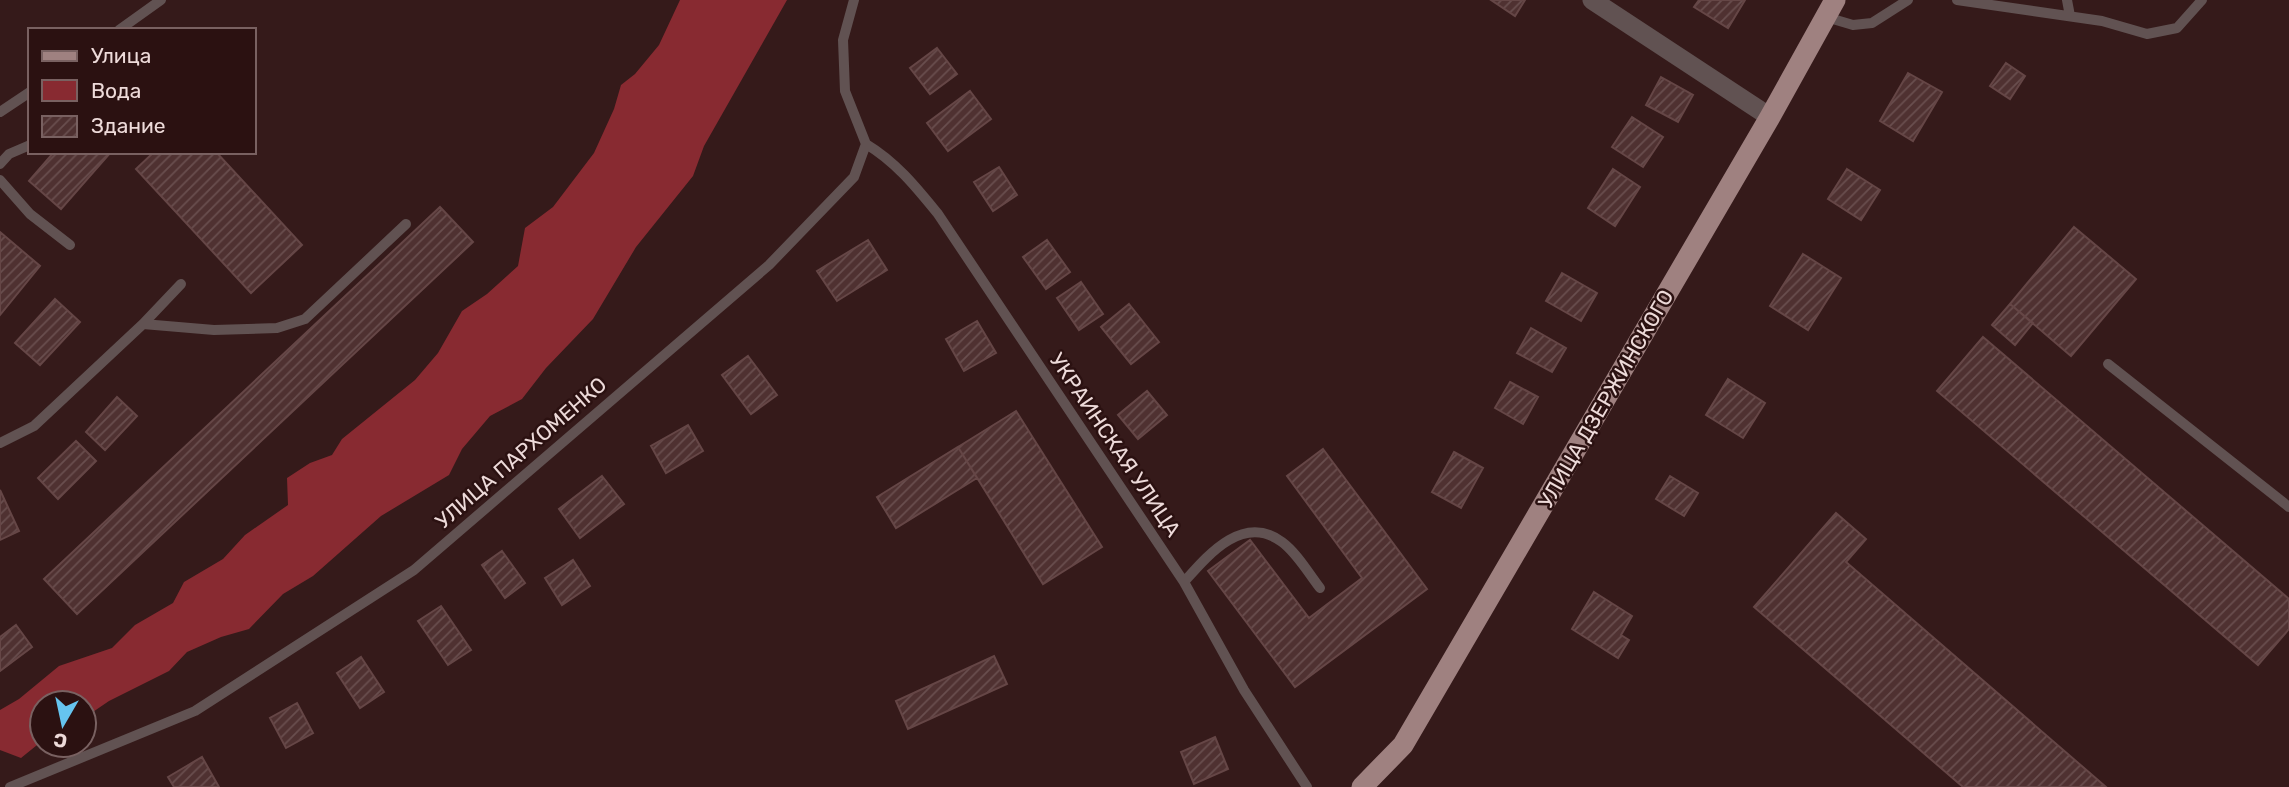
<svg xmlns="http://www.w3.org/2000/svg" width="2289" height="787" viewBox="0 0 2289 787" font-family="Rubik,sans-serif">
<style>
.water{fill:#882a31}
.building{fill:url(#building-hatch);stroke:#654646;stroke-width:2}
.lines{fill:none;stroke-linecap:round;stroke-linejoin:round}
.lane{stroke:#615252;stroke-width:10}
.street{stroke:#615252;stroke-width:19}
.primary{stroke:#9f8180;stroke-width:21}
.labels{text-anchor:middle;stroke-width:5;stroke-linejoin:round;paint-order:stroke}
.street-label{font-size:21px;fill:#eddad9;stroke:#2b1111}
</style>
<defs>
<pattern id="building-hatch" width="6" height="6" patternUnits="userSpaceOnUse" patternTransform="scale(1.75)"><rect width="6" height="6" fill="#4f3131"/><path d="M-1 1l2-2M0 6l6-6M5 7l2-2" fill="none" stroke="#694e4e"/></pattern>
</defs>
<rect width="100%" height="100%" fill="#351a1a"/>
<!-- water -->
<path class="water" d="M 680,0 L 787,0 L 704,146 L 693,176 L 636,247 L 593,319 L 546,368 L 522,399 L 490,416 L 462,449 L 449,475 L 381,516 L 313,576 L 283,594 L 249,629 L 221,637 L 187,652 L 169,671 L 109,701 L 84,718 L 84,703 L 42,703 L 42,741 L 21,758 L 0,750 L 0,710 L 19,699 L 59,666 L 112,648 L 135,625 L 173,603 L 184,582 L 223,559 L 245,535 L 288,505 L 287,478 L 310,463 L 332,455 L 342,439 L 415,380 L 438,353 L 462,311 L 487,294 L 518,266 L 525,228 L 553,207 L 594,153 L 614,109 L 621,85 L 635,74 L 659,45 Z"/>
<!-- building -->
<path class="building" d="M 1491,0 L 1525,0 L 1515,16 Z
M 1699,0 L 1745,0 L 1728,28 L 1694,7 Z
M 937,48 L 957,74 L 930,94 L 910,68 Z
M 2006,63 L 2025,76 L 2010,99 L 1990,86 Z
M 1908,73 L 1942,92 L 1913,141 L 1880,121 Z
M 1661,77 L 1693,95 L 1678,122 L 1646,105 Z
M 970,91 L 991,119 L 948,151 L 927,123 Z
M 1632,117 L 1663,137 L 1643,167 L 1612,147 Z
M 54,152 L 111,152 L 61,209 L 29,181 Z
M 216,152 L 302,245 L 251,293 L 136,169 L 154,152 Z
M 999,167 L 1017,195 L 993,211 L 974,182 Z
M 1613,169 L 1640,187 L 1615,226 L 1588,208 Z
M 1847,169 L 1880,190 L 1861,220 L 1828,199 Z
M 440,207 L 473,242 L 77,614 L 44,579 Z
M 2074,227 L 2136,279 L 2071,356 L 2010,304 Z
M 0,232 L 40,266 L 0,315 Z
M 868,240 L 887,270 L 837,301 L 817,271 Z
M 1047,240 L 1070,272 L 1046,289 L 1023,257 Z
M 1803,254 L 1841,278 L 1808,330 L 1770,306 Z
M 1562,273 L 1597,293 L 1581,321 L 1546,301 Z
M 1081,282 L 1103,314 L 1079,330 L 1057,298 Z
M 55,299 L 80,322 L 40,365 L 15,343 Z
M 1129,304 L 1159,342 L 1131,364 L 1101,327 Z
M 2010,304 L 2033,323 L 2015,345 L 1992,325 Z
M 977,321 L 996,353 L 964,371 L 946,339 Z
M 1531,328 L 1566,348 L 1552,372 L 1517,353 Z
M 1983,337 L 2289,599 L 2289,629 L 2258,665 L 1937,391 Z
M 748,356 L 777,395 L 751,414 L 722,375 Z
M 1728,379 L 1765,403 L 1743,438 L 1706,415 Z
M 1510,382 L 1538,397 L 1523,424 L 1495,408 Z
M 1147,391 L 1167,415 L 1138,439 L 1118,415 Z
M 117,397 L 137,416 L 105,450 L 86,432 Z
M 1016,411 L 1102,547 L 1043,584 L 958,447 Z
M 688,425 L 703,451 L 666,473 L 651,446 Z
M 76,441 L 96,461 L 58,499 L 38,478 Z
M 958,447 L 977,478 L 896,528 L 877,497 Z
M 1323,449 L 1427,589 L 1295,687 L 1208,571 L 1250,540 L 1309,618 L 1362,578 L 1287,476 Z
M 1454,452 L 1483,468 L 1461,508 L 1432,492 Z
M 602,476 L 624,504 L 580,538 L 559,509 Z
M 1670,476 L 1698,493 L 1684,516 L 1656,499 Z
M 0,490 L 19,531 L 0,540 Z
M 1836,513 L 1866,539 L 1846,562 L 2106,787 L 1963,787 L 1754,607 Z
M 502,551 L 525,583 L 505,598 L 482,565 Z
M 573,560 L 590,586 L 562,605 L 545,578 Z
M 1594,592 L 1632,616 L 1621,635 L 1629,640 L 1618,658 L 1572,629 Z
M 441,606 L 471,650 L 448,665 L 418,621 Z
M 16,625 L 32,647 L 0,671 L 0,637 Z
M 994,656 L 1007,684 L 908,729 L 896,701 Z
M 361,657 L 384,692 L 360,708 L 337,673 Z
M 297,703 L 313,733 L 286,748 L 270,718 Z
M 1215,737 L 1228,769 L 1194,784 L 1181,752 Z
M 202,757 L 219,787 L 174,787 L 168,777 Z"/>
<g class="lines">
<!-- lane -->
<path class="lane" d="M 1957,0 L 2102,21 L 2147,34 L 2177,28 L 2202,0
M 2067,0 L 2070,16
M 1826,17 L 1853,25 L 1872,23 L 1908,0
M 119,30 L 161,0
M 0,112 L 30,92
M 866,144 C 896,162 916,187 938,214 L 1184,582 L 1244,690 L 1307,787
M 0,164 L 9,154 L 30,145
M 0,180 L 30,214 L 70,245
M 143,324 L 214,330 L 277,328 L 305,319 L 406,224
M 2108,364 L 2289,507
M 0,443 L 34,426 L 143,324 L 181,284
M 1184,582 C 1208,555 1243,513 1282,542 C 1297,553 1309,574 1320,588
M 10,787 L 195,711 L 414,570 L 769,265 L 854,177 L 866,144 L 845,91 L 843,40 L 854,0"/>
<!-- street -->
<path class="street" d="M 1592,0 L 1770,117"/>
<!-- primary -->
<path class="primary" d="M 1362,787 L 1403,745 L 1770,117 L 1835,0"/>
</g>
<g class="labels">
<!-- street labels -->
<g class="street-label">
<text transform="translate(1606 399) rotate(-60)" y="7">УЛИЦА ДЗЕРЖИНСКОГО</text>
<text transform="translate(1115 445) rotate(56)" y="7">УКРАИНСКАЯ УЛИЦА</text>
<text transform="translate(521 453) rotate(-41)" y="7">УЛИЦА ПАРХОМЕНКО</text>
</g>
</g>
<!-- legend -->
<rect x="28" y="28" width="228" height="126" fill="#2b1111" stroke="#796161" stroke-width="2"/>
<rect x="42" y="51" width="35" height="10" fill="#9f8180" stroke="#796161" stroke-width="2"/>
<text x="91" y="63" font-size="21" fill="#eddad9">Улица</text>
<rect x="42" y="80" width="35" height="21" fill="#882a31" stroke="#796161" stroke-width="2"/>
<text x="91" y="98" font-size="21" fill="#eddad9">Вода</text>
<rect x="42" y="116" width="35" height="21" fill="url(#building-hatch)" stroke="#796161" stroke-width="2"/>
<text x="91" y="133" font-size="21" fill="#eddad9">Здание</text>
<!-- north arrow -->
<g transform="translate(63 724) rotate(189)"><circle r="33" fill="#2b1111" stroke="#796161" stroke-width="2"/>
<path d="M0-5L12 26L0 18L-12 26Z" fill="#66c4ef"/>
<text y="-10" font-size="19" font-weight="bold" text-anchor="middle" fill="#eddad9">С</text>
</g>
</svg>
